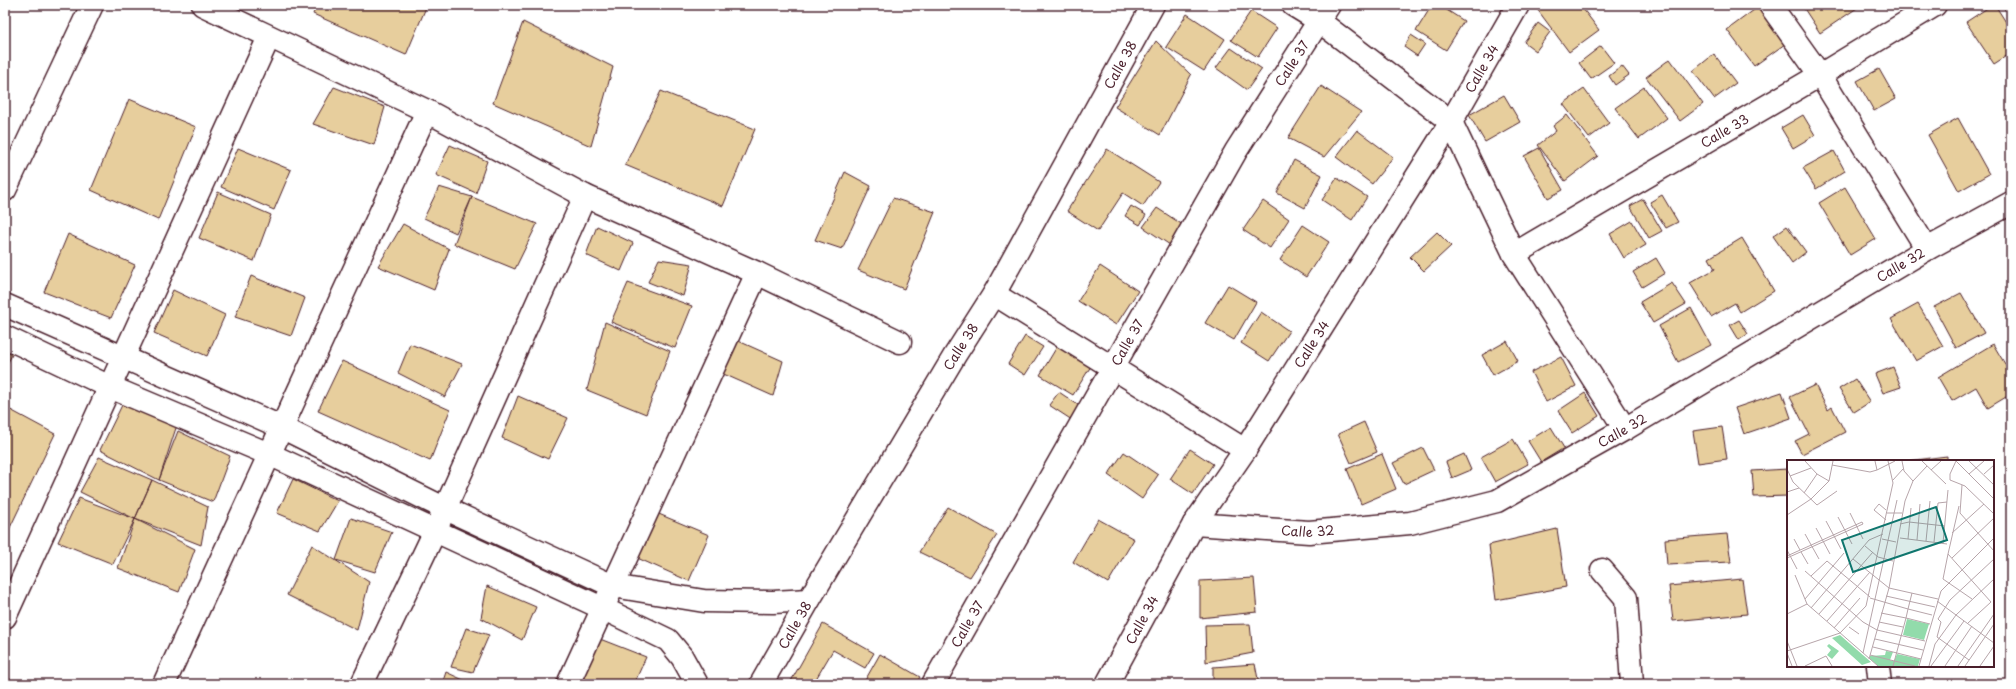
<svg xmlns="http://www.w3.org/2000/svg" width="2016" height="689" viewBox="0 0 2016 689" font-family="'Playpen Sans',sans-serif">
<style>
.building{fill:#e7ce9d;stroke:#4a1f2b}
.lines{fill:none;stroke-linecap:round;stroke-linejoin:round}
.minor-casing{stroke:#4a1f2b;stroke-width:25}
.minor{stroke:#fff;stroke-width:22}
.labels{text-anchor:middle;stroke-width:3;stroke-linejoin:round;paint-order:stroke}
.street-label{font-size:13px;fill:#4a1f2b;stroke:#fff}
.inset-road{fill:none;stroke:#b7a5aa;stroke-width:1}
.view{fill:#0f766e;fill-opacity:0.15;stroke:#0f766e;stroke-width:2}
.inset-edge{fill:none;stroke:#4a1f2b;stroke-width:2}
</style>
<rect width="100%" height="100%" fill="#fff"/>
<filter id="ink" filterUnits="userSpaceOnUse"><feTurbulence type="fractalNoise" baseFrequency=".025" numOctaves="2"/><feDisplacementMap in="SourceGraphic" scale="8" xChannelSelector="R" yChannelSelector="G"/><feConvolveMatrix kernelMatrix="1 2 1 2 8 2 1 2 1" color-interpolation-filters="sRGB"/></filter>
<g filter="url(#ink)">
<!-- building -->
<path class="building" d="M 317,5 L 427,5 L 406,55 L 313,14 Z
M 1432,5 L 1439,5 L 1464,21 L 1446,50 L 1416,31 Z
M 1542,5 L 1580,5 L 1599,30 L 1569,52 L 1537,9 Z
M 1807,5 L 1854,5 L 1857,8 L 1820,33 L 1803,7 Z
M 1992,5 L 1995,5 L 2011,30 L 2011,53 L 1994,64 L 1966,22 Z
M 2002,5 L 2011,5 L 2011,18 Z
M 1758,7 L 1785,44 L 1754,66 L 1727,30 Z
M 1251,11 L 1277,28 L 1258,57 L 1231,40 Z
M 1187,14 L 1225,39 L 1204,71 L 1166,47 Z
M 523,22 L 613,67 L 591,146 L 493,103 Z
M 1538,23 L 1550,32 L 1536,51 L 1524,42 Z
M 1411,35 L 1425,44 L 1417,56 L 1404,47 Z
M 1156,41 L 1191,75 L 1160,135 L 1115,107 Z
M 1601,46 L 1614,63 L 1591,79 L 1579,63 Z
M 1231,48 L 1262,69 L 1247,90 L 1216,68 Z
M 1714,54 L 1736,83 L 1714,99 L 1693,71 Z
M 1670,59 L 1703,104 L 1680,121 L 1646,77 Z
M 1622,66 L 1629,75 L 1615,85 L 1609,76 Z
M 1879,69 L 1896,99 L 1874,111 L 1857,81 Z
M 1321,86 L 1361,112 L 1324,157 L 1288,138 Z
M 334,87 L 385,107 L 374,145 L 313,124 Z
M 1644,87 L 1667,118 L 1639,139 L 1615,108 Z
M 1584,89 L 1609,123 L 1589,138 L 1563,104 Z
M 661,91 L 755,129 L 723,206 L 625,165 Z
M 1504,95 L 1520,122 L 1485,142 L 1469,115 Z
M 129,99 L 196,127 L 158,220 L 91,190 Z
M 1567,115 L 1598,156 L 1565,181 L 1538,145 L 1556,131 L 1553,126 Z
M 1803,115 L 1815,135 L 1793,148 L 1781,128 Z
M 1958,118 L 1989,174 L 1959,191 L 1928,135 Z
M 1357,130 L 1393,157 L 1372,184 L 1336,157 Z
M 450,145 L 487,161 L 476,193 L 436,175 Z
M 238,148 L 291,170 L 274,210 L 221,187 Z
M 1539,148 L 1563,190 L 1548,198 L 1524,156 Z
M 1107,149 L 1159,182 L 1143,206 L 1123,193 L 1098,231 L 1067,211 Z
M 1834,151 L 1845,171 L 1816,189 L 1803,168 Z
M 1294,160 L 1322,175 L 1305,208 L 1277,193 Z
M 845,172 L 871,186 L 842,249 L 815,240 Z
M 1337,178 L 1367,197 L 1352,220 L 1322,200 Z
M 439,187 L 472,197 L 456,233 L 424,218 Z
M 1845,187 L 1876,239 L 1850,255 L 1819,203 Z
M 218,192 L 271,215 L 254,261 L 199,238 Z
M 1662,195 L 1678,222 L 1666,228 L 1650,202 Z
M 472,197 L 537,224 L 515,269 L 454,244 Z
M 893,198 L 935,212 L 904,289 L 858,270 Z
M 1643,199 L 1662,231 L 1649,238 L 1630,206 Z
M 1263,201 L 1289,219 L 1270,248 L 1243,230 Z
M 1131,206 L 1146,215 L 1140,225 L 1125,216 Z
M 1157,208 L 1183,225 L 1170,245 L 1143,227 Z
M 1632,221 L 1646,245 L 1624,258 L 1610,234 Z
M 403,224 L 449,249 L 434,290 L 378,266 Z
M 1303,225 L 1329,242 L 1306,277 L 1280,260 Z
M 597,226 L 633,243 L 621,271 L 586,255 Z
M 1787,226 L 1806,252 L 1792,263 L 1773,236 Z
M 1437,232 L 1451,246 L 1424,271 L 1410,257 Z
M 68,234 L 135,265 L 111,318 L 44,292 Z
M 1742,238 L 1774,291 L 1740,312 L 1735,303 L 1711,317 L 1690,283 L 1715,269 L 1709,258 Z
M 1656,258 L 1665,273 L 1642,287 L 1633,272 Z
M 659,259 L 692,264 L 683,296 L 648,282 Z
M 1100,266 L 1138,291 L 1116,325 L 1078,301 Z
M 251,276 L 305,298 L 291,336 L 235,317 Z
M 628,283 L 692,306 L 675,348 L 611,322 Z
M 1672,283 L 1686,304 L 1653,323 L 1640,302 Z
M 1228,285 L 1256,302 L 1234,340 L 1205,323 Z
M 173,290 L 225,315 L 207,356 L 154,333 Z
M 1961,293 L 1984,333 L 1956,348 L 1934,307 Z
M 1918,304 L 1943,346 L 1916,361 L 1891,319 Z
M 1691,308 L 1711,345 L 1678,362 L 1659,326 Z
M 1261,312 L 1289,331 L 1269,361 L 1241,343 Z
M 1739,320 L 1748,334 L 1739,340 L 1730,325 Z
M 605,322 L 670,351 L 646,414 L 587,390 Z
M 1025,336 L 1043,347 L 1025,375 L 1008,364 Z
M 734,339 L 783,361 L 773,396 L 719,372 Z
M 1507,341 L 1518,361 L 1493,375 L 1482,355 Z
M 410,344 L 462,364 L 445,397 L 398,373 Z
M 1993,344 L 2011,374 L 2011,394 L 1988,408 L 1976,387 L 1952,401 L 1938,377 Z
M 1058,345 L 1091,366 L 1073,395 L 1040,375 Z
M 5,347 L 14,351 L 5,368 Z
M 1561,357 L 1576,386 L 1546,402 L 1531,372 Z
M 342,361 L 450,410 L 430,461 L 318,411 Z
M 1893,367 L 1901,387 L 1883,393 L 1875,374 Z
M 1855,379 L 1870,402 L 1854,412 L 1839,389 Z
M 1815,385 L 1828,410 L 1832,407 L 1845,432 L 1802,454 L 1795,441 L 1809,434 L 1790,397 Z
M 1059,392 L 1084,409 L 1075,422 L 1049,405 Z
M 1782,392 L 1791,418 L 1744,434 L 1735,408 Z
M 1585,393 L 1599,416 L 1572,433 L 1558,411 Z
M 518,396 L 568,418 L 548,459 L 502,438 Z
M 123,403 L 177,425 L 159,480 L 100,450 Z
M 5,407 L 55,434 L 5,538 Z
M 1364,422 L 1377,452 L 1351,463 L 1338,434 Z
M 1551,427 L 1564,448 L 1541,462 L 1528,441 Z
M 1722,427 L 1727,459 L 1698,463 L 1693,431 Z
M 178,431 L 230,456 L 213,502 L 159,480 Z
M 1513,439 L 1528,464 L 1495,482 L 1481,457 Z
M 1423,448 L 1434,470 L 1404,484 L 1393,463 Z
M 1190,449 L 1213,464 L 1193,494 L 1170,479 Z
M 1124,452 L 1158,475 L 1142,499 L 1108,475 Z
M 1382,454 L 1396,489 L 1361,504 L 1347,469 Z
M 1464,454 L 1471,470 L 1452,478 L 1446,462 Z
M 1947,456 L 1947,461 L 1907,461 Z
M 99,457 L 152,480 L 135,519 L 80,492 Z
M 1788,469 L 1788,496 L 1754,497 L 1752,471 Z
M 293,479 L 338,501 L 320,531 L 277,513 Z
M 152,480 L 208,507 L 201,545 L 135,519 Z
M 79,498 L 135,519 L 113,564 L 58,542 Z
M 948,507 L 997,535 L 970,577 L 919,552 Z
M 654,512 L 709,535 L 689,581 L 635,557 Z
M 351,518 L 392,532 L 375,572 L 336,560 Z
M 135,519 L 195,549 L 179,592 L 118,568 Z
M 1098,519 L 1134,539 L 1108,583 L 1073,562 Z
M 1557,529 L 1566,587 L 1496,600 L 1489,545 Z
M 1727,534 L 1731,562 L 1667,565 L 1665,539 Z
M 312,545 L 369,582 L 357,630 L 287,595 Z
M 1254,578 L 1257,612 L 1200,618 L 1200,581 Z
M 1742,579 L 1747,614 L 1673,621 L 1669,586 Z
M 487,586 L 536,607 L 522,640 L 481,618 Z
M 823,624 L 874,653 L 865,668 L 833,650 L 813,684 L 797,684 L 791,681 Z
M 1250,624 L 1253,653 L 1206,662 L 1205,625 Z
M 466,628 L 489,635 L 473,672 L 451,667 Z
M 600,639 L 646,657 L 634,684 L 595,684 L 582,678 Z
M 880,654 L 920,677 L 916,684 L 863,684 Z
M 1255,664 L 1259,684 L 1213,684 L 1213,667 Z
M 446,672 L 472,684 L 442,684 Z"/>
<g class="lines">
<defs>
<g id="minor">
<path d="M 203,5 L 427,111 L 585,196 L 757,273 L 900,342"/>
<path d="M 1293,5 L 1319,21 L 1451,122 L 1514,254 L 1625,429"/>
<path d="M 1770,5 L 1820,75 L 1927,249"/>
<path d="M 5,190 L 92,5"/>
<path id="s1" d="M 1514,254 L 1820,75 L 1935,5"/>
<path d="M 994,294 L 1245,450"/>
<path d="M 5,305 L 281,427 L 444,508 L 613,586 L 704,601 L 773,602 L 809,600"/>
<path d="M 5,337 L 110,387 L 271,455 L 602,608 L 668,640 L 682,657 L 697,684"/>
<path id="s2" d="M 1194,524 L 1309,532 L 1410,523 L 1497,501 L 1625,429 L 1927,249 L 2011,203"/>
<path d="M 1602,570 L 1626,598 L 1632,684"/>
<path d="M 5,617 L 269,37"/>
<path d="M 1878,666 L 1880,684"/>
<path d="M 164,684 L 427,111"/>
<path d="M 362,684 L 435,531 L 585,196"/>
<path d="M 568,684 L 757,273"/>
<path id="s3" d="M 761,684 L 809,600 L 955,355 L 994,294 L 1153,5"/>
<path id="s4" d="M 933,684 L 1236,151 L 1329,5"/>
<path id="s5" d="M 1107,684 L 1194,524 L 1245,450 L 1451,122 L 1518,5"/>
</g>
</defs>
<!-- minor casing -->
<use href="#minor" class="minor-casing"/>
<!-- minor -->
<use href="#minor" class="minor"/>
</g>
</g>
<g class="labels">
<!-- street labels -->
<g class="street-label">
<text dy="5" stroke="none"><textPath href="#s4" startOffset="717">Calle 37</textPath></text>
<text dy="5" stroke="none"><textPath href="#s3" startOffset="716">Calle 38</textPath></text>
<text dy="5" stroke="none"><textPath href="#s5" startOffset="721">Calle 34</textPath></text>
<text dy="5" stroke="none"><textPath href="#s1" startOffset="244">Calle 33</textPath></text>
<text dy="5" stroke="none"><textPath href="#s2" startOffset="774">Calle 32</textPath></text>
<text dy="5" stroke="none"><textPath href="#s4" startOffset="393">Calle 37</textPath></text>
<text dy="5" stroke="none"><textPath href="#s5" startOffset="397">Calle 34</textPath></text>
<text dy="5" stroke="none"><textPath href="#s3" startOffset="392">Calle 38</textPath></text>
<text dy="5" stroke="none"><textPath href="#s2" startOffset="450">Calle 32</textPath></text>
<text dy="5" stroke="none"><textPath href="#s2" startOffset="114">Calle 32</textPath></text>
<text dy="5" stroke="none"><textPath href="#s5" startOffset="73">Calle 34</textPath></text>
<text dy="5" stroke="none"><textPath href="#s4" startOffset="69">Calle 37</textPath></text>
<text dy="5" stroke="none"><textPath href="#s3" startOffset="68">Calle 38</textPath></text>
</g>
</g>
<!-- overview -->
<g transform="translate(1787 460)">
<rect width="207" height="207" fill="#fff"/>
<path d="M 120,159 L 142,164 L 137,180 L 116,175 ZM 53,175 L 62,183 L 84,202 L 75,205 L 45,178 ZM 42,184 L 52,191 L 45,199 L 40,195 L 44,190 L 40,186 ZM 99,191 L 106,192 L 103,200 L 107,201 L 110,194 L 133,199 L 131,206 L 91,206 L 83,199 L 83,196 L 98,195 Z" fill="#92dbab"/>
<path class="inset-road" d="M 18,1 L 30,14 L 42,21M 88,1 L 90,10 L 108,1M 115,1 L 117,11 L 126,21M 135,1 L 159,24M 169,1 L 163,14 L 163,20 L 178,26 L 207,54M 169,1 L 207,39M 182,1 L 207,25M 45,5 L 83,12 L 90,10M 0,9 L 6,22 L 30,45 L 50,31M 144,10 L 154,1M 182,14 L 197,1M 197,14 L 207,5M 3,16 L 24,8M 106,20 L 116,9M 175,25 L 173,53 L 207,91M 0,32 L 12,28M 17,33 L 30,14M 172,46 L 161,94 L 204,142 L 181,163M 63,53 L 76,79M 100,53 L 115,53M 0,55 L 24,39 L 42,21 L 46,1M 51,57 L 65,84M 99,60 L 87,50 L 92,44 L 99,50M 39,61 L 54,89M 113,64 L 122,62 L 158,66M 29,68 L 43,94M 165,73 L 197,44M 18,74 L 32,99M 113,78 L 160,84M 7,79 L 13,90M 95,79 L 109,82M 121,79 L 124,48M 130,80 L 133,44M 139,81 L 143,41M 147,82 L 151,43 L 160,42M 156,83 L 161,30M 78,86 L 91,97 L 106,101M 0,90 L 10,109M 14,92 L 21,104M 161,94 L 156,119 L 185,139M 0,96 L 75,62M 0,98 L 76,64 L 75,62M 165,98 L 207,58M 66,99 L 102,128 L 151,139M 18,111 L 76,162 L 90,170 L 138,181M 8,115 L 20,144 L 91,206M 24,116 L 40,101 L 83,137M 99,136 L 148,147M 83,138 L 121,149 L 125,133M 18,139 L 57,93M 150,141 L 207,183M 24,148 L 82,80 L 96,74M 94,153 L 119,158 L 106,206M 0,154 L 20,144M 32,154 L 86,92M 40,161 L 83,112M 92,162 L 116,167M 143,164 L 119,158 L 121,149 L 145,155M 62,167 L 72,174M 47,168 L 73,138M 88,179 L 136,190M 0,181 L 10,206M 86,187 L 134,199M 0,191 L 53,173 L 79,146 L 106,23 L 101,1M 0,193 L 5,206M 76,193 L 110,40M 83,195 L 128,206M 82,199 L 102,128 L 118,41 L 126,21 L 140,6M 182,200 L 150,177 L 154,162 L 151,159 L 163,140 L 207,99M 18,206 L 39,196 L 45,206M 132,206 L 154,131 L 207,78M 142,206 L 148,184 L 169,155 L 207,119M 144,206 L 177,161M 158,206 L 185,166M 171,206 L 207,154M 178,206 L 207,164M 193,206 L 207,186"/>
<path class="view" d="M 149,47 L 160,80 L 66,112 L 55,80 Z"/>
<rect width="207" height="207" class="inset-edge"/>
</g>
<!-- margin -->
<rect width="2016" height="689" fill="none" stroke="#fff" stroke-width="20"/>
<rect x="10" y="10" width="1996" height="669" fill="none" stroke="#4a1f2b" stroke-width="1.5" filter="url(#ink)"/>
</svg>
